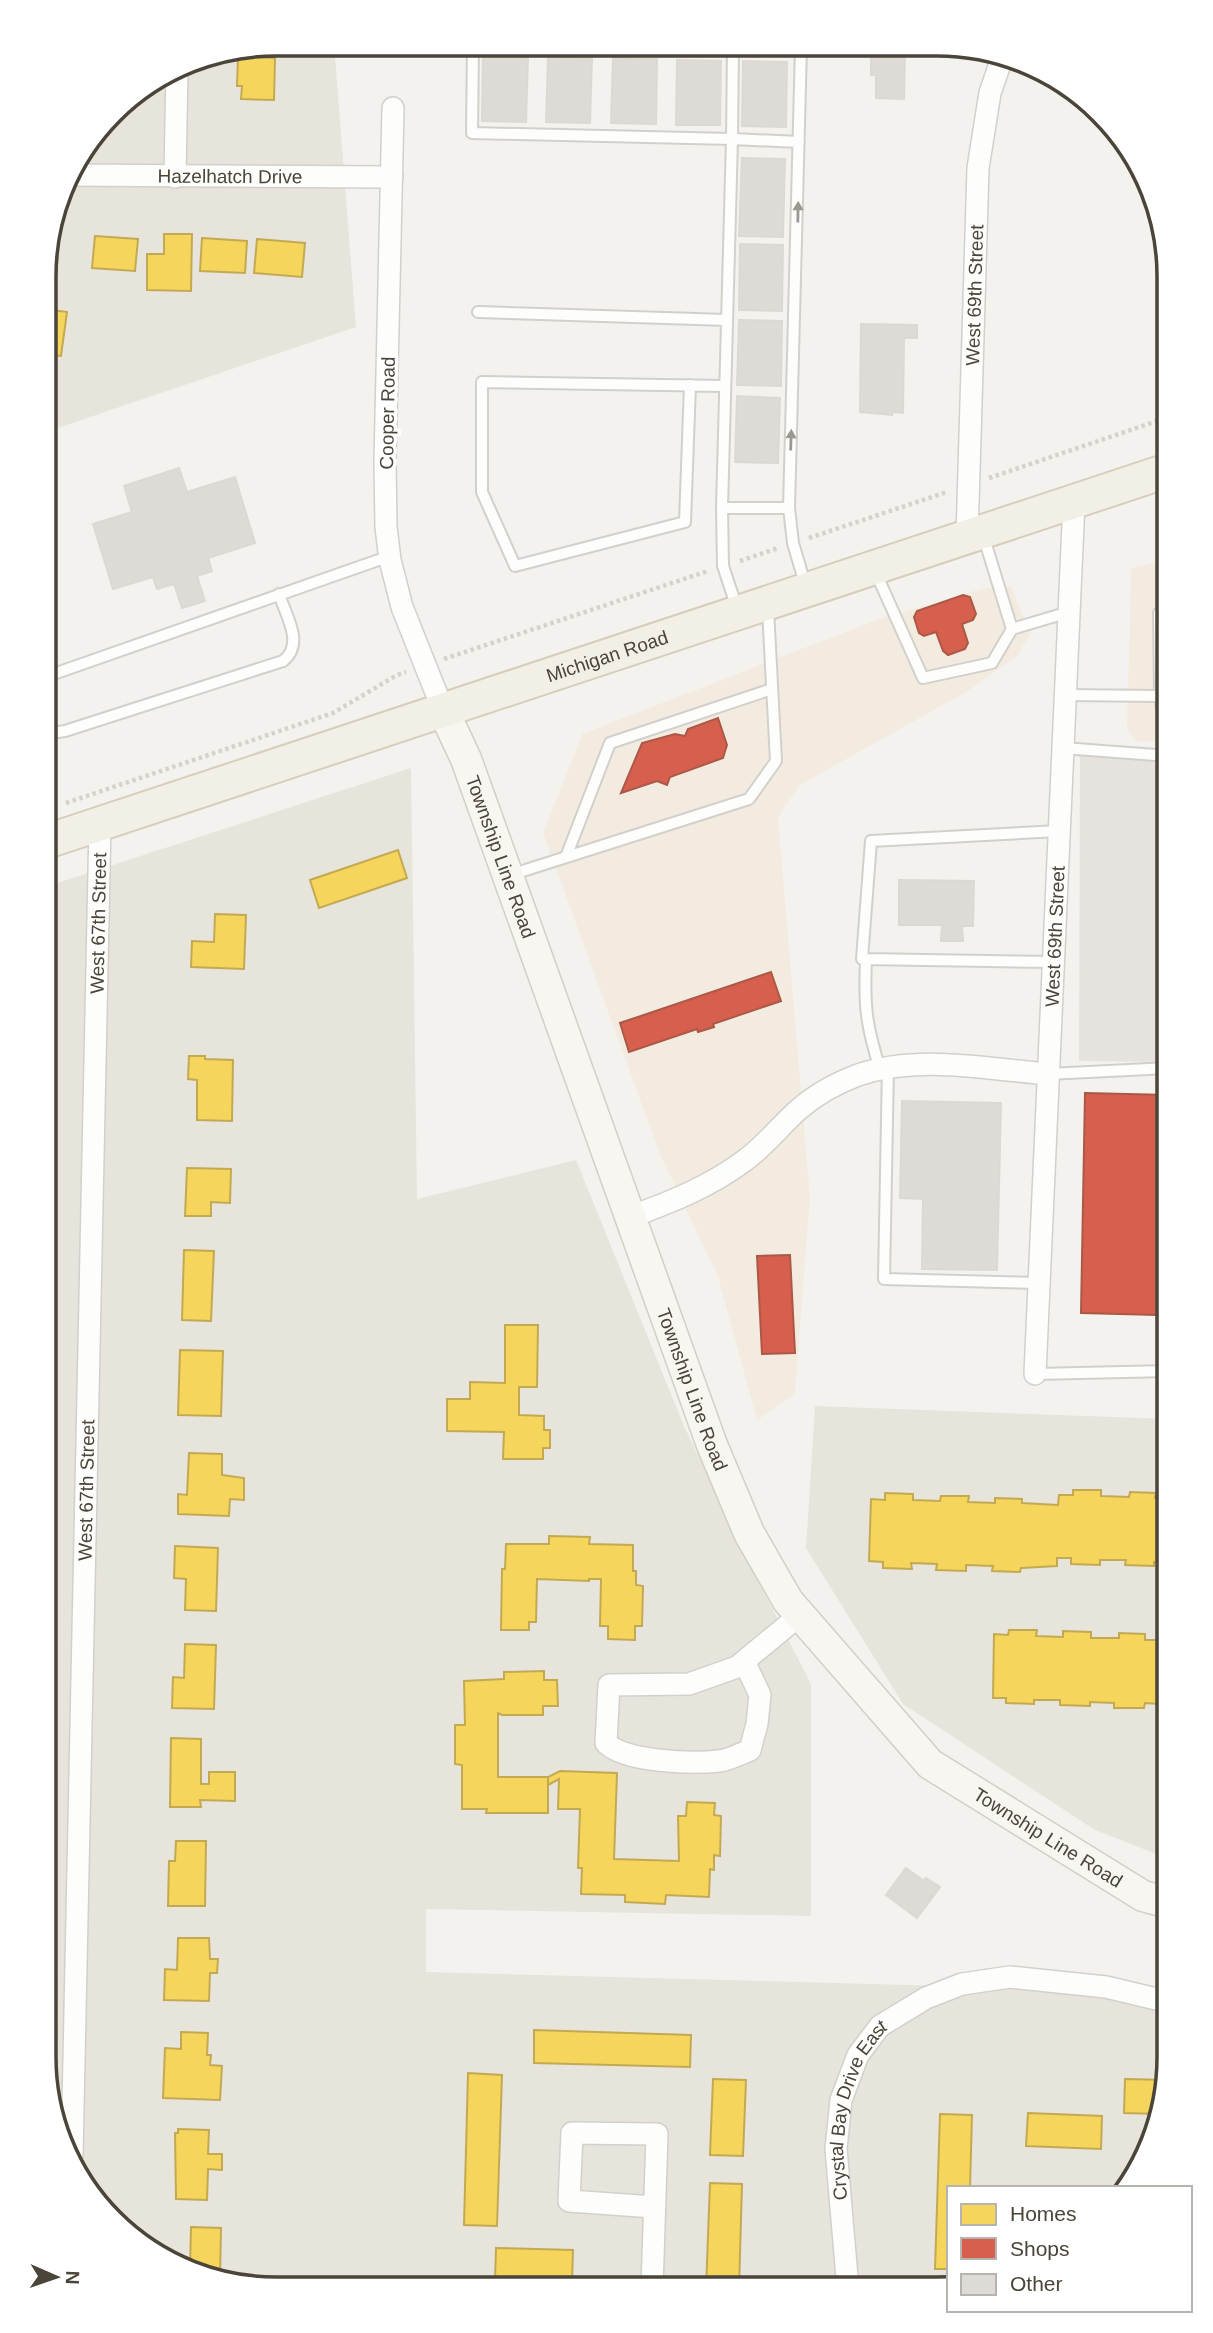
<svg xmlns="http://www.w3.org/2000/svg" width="1213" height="2333" viewBox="0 0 1213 2333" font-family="Helvetica,sans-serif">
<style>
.residential{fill:#e7e4dc}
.commercial{fill:#f3ebdf}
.parking{fill:#e6e3df}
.homes{fill:#f6d55c;stroke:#c3aa52;stroke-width:2}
.shops{fill:#d6604d;stroke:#ac5847;stroke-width:2}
.building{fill:#dedbd6;stroke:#dcd9d4;stroke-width:2}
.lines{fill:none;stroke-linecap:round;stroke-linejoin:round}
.service-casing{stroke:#d2d0cb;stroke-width:14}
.minor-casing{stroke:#d2d0cb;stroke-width:24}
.secondary-casing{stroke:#d3cfc5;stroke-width:33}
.primary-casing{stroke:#d6cebb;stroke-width:37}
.path{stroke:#d3d2cc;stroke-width:4.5;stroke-dasharray:3.5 3.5;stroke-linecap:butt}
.service{stroke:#fdfdfc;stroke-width:10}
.minor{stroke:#fdfdfc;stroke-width:21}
.secondary{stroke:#f7f6f1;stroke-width:30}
.primary{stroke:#f2efe6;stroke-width:33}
.oneway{fill:#9b9791}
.labels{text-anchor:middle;stroke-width:7;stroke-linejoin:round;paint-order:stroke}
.street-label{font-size:19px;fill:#4b4439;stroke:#fff}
.rim{fill:none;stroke:#4b4439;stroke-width:3.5}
</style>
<rect width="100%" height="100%" fill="#f4f2ee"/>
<!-- residential -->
<path class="residential" d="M 276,44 L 334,44 L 356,327 L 46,432 L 46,246 L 68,173 L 123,102 L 188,61 Z
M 411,768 L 417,1199 L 576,1160 L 684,1426 L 754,1573 L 811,1684 L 811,1916 L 426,1909 L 426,1972 L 1169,1992 L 1169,2072 L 1152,2145 L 1127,2188 L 949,2188 L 949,2287 L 937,2289 L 245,2287 L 174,2265 L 123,2232 L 56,2131 L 44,2057 L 45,887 Z
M 815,1406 L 1169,1419 L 1169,1859 L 1095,1830 L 903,1704 L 806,1548 Z"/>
<!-- commercial -->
<path class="commercial" d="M 1169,559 L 1169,742 L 1136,741 L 1127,729 L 1131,568 Z
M 1011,586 L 1030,634 L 1017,656 L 968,691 L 800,785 L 778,817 L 810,1197 L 795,1394 L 757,1420 L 718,1277 L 659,1152 L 543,833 L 582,734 L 879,619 L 985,588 Z"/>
<!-- parking -->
<path class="parking" d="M 1080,755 L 1169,756 L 1169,1062 L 1079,1061 Z"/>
<!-- homes -->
<path class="homes" d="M 238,57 L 275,58 L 274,100 L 241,99 L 242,86 L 237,86 Z
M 164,234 L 192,234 L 191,291 L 147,290 L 147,254 L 164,254 Z
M 49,235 L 59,236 L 56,280 L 46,279 L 46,246 Z
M 95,236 L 138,239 L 135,271 L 92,268 Z
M 202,238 L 247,241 L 245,273 L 200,271 Z
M 257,239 L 305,243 L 302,277 L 254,273 Z
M 46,309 L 67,312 L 61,356 L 46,354 Z
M 398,850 L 407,878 L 319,908 L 310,880 Z
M 215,914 L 246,915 L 244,969 L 191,967 L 192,941 L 214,942 Z
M 189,1056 L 205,1056 L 205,1059 L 233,1060 L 232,1121 L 197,1120 L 197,1080 L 188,1079 Z
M 187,1168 L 231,1169 L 230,1203 L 211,1202 L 211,1216 L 185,1216 Z
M 184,1250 L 214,1251 L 211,1321 L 182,1320 Z
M 505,1325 L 538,1325 L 537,1387 L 519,1387 L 519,1415 L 544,1416 L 544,1430 L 550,1430 L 550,1448 L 543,1448 L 543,1459 L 503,1459 L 504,1432 L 447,1431 L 447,1399 L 470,1399 L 470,1382 L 505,1383 Z
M 180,1350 L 223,1351 L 221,1416 L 178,1415 Z
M 189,1453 L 222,1454 L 222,1475 L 244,1478 L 244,1500 L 230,1499 L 229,1516 L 178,1514 L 178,1494 L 187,1495 Z
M 1073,1490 L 1101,1490 L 1101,1496 L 1129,1497 L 1130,1492 L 1156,1493 L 1155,1498 L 1169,1498 L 1168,1562 L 1154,1562 L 1154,1566 L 1125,1565 L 1126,1560 L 1100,1560 L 1100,1565 L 1071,1564 L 1071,1558 L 1057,1558 L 1057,1566 L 1021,1568 L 1020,1572 L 992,1571 L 993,1566 L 966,1565 L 966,1571 L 936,1570 L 937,1564 L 911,1563 L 912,1569 L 883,1568 L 883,1562 L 869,1561 L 871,1499 L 885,1500 L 885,1493 L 913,1494 L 913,1500 L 940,1501 L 941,1496 L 969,1496 L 968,1502 L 995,1503 L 995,1498 L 1022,1499 L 1022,1503 L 1058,1505 L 1059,1495 L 1073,1495 Z
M 549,1536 L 590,1537 L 589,1544 L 633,1545 L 633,1571 L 636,1571 L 636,1585 L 643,1586 L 642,1626 L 635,1626 L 635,1640 L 608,1639 L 608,1626 L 600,1626 L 601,1579 L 589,1579 L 589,1581 L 537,1579 L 536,1622 L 529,1622 L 529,1630 L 501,1630 L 502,1569 L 505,1569 L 506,1544 L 549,1544 Z
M 175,1546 L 218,1548 L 216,1611 L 185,1610 L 186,1579 L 174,1578 Z
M 1009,1630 L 1037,1630 L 1036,1636 L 1063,1637 L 1063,1631 L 1091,1632 L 1091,1638 L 1119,1638 L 1119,1633 L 1145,1634 L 1145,1640 L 1160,1640 L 1160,1632 L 1169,1633 L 1169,1694 L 1160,1694 L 1159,1704 L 1145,1703 L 1144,1708 L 1114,1708 L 1114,1703 L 1090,1702 L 1090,1706 L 1060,1705 L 1060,1700 L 1034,1700 L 1034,1704 L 1006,1703 L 1006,1698 L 993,1698 L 994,1634 L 1008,1635 Z
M 185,1644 L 216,1645 L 214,1709 L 172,1708 L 173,1677 L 184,1678 Z
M 544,1671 L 544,1680 L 557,1680 L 558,1706 L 543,1706 L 543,1715 L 502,1715 L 498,1713 L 498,1777 L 548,1777 L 548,1813 L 486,1813 L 487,1809 L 462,1809 L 462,1765 L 455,1764 L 455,1725 L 465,1725 L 464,1681 L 504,1679 L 504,1672 Z
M 171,1738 L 201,1739 L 201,1784 L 209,1784 L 209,1772 L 235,1772 L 235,1801 L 200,1800 L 201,1807 L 170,1807 Z
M 560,1771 L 617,1773 L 614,1859 L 679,1861 L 678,1816 L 686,1816 L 687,1802 L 715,1803 L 714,1815 L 721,1816 L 720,1856 L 714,1855 L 714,1870 L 710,1869 L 709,1897 L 666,1895 L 665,1904 L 625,1902 L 625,1895 L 581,1894 L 582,1868 L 578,1868 L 580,1809 L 558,1809 L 559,1779 L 548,1785 L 548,1777 Z
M 176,1841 L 206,1841 L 205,1906 L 168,1906 L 169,1861 L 175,1861 Z
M 178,1938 L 209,1938 L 210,1959 L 218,1959 L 217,1973 L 210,1973 L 209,2001 L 164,2000 L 165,1969 L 177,1970 Z
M 534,2030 L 691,2035 L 690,2067 L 534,2063 Z
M 181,2032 L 208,2033 L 207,2055 L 211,2055 L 210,2065 L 222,2066 L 220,2100 L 163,2098 L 165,2048 L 181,2049 Z
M 468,2073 L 502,2075 L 497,2226 L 464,2225 Z
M 713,2079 L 746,2080 L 743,2156 L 710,2155 Z
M 1125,2079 L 1167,2080 L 1159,2114 L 1124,2113 Z
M 1028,2113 L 1102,2116 L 1101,2149 L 1026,2146 Z
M 940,2114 L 972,2115 L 970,2188 L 949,2188 L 949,2269 L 935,2269 Z
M 178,2129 L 209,2130 L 208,2154 L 222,2154 L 222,2170 L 208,2169 L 207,2200 L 176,2199 L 175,2133 L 178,2133 Z
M 710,2183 L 742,2184 L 739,2289 L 706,2289 Z
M 191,2227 L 221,2228 L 220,2279 L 190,2270 Z
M 496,2248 L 573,2250 L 572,2283 L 495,2280 Z"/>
<!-- shops -->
<path class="shops" d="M 963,595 L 970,597 L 976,614 L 973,620 L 962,624 L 968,643 L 965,649 L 948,655 L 943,651 L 936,632 L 924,636 L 919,633 L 914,617 L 917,611 Z
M 718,718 L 727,745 L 723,758 L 670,777 L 667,785 L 657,781 L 621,793 L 642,743 L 675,734 L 685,736 L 688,729 Z
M 771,972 L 781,1001 L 713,1024 L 714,1027 L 698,1032 L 697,1029 L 629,1052 L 620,1023 Z
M 1085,1093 L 1169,1095 L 1169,1348 L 1158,1348 L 1158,1315 L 1081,1313 Z
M 790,1255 L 795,1353 L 762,1354 L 757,1256 Z"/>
<!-- building -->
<path class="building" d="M 678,46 L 722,47 L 722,50 L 678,49 Z
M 743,47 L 787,47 L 787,50 L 743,49 Z
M 865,47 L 905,48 L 904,99 L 876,98 L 876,75 L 871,75 L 871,54 L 865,54 Z
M 483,56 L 528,57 L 526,122 L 482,121 Z
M 548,57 L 592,58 L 590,123 L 546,122 Z
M 613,58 L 657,59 L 656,124 L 611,123 Z
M 677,60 L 721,61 L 720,125 L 676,125 Z
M 743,61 L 787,62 L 786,127 L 742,126 Z
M 742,158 L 785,159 L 783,237 L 739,236 Z
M 740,244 L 783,245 L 782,311 L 739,310 Z
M 739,320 L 782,321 L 781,386 L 737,385 Z
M 861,324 L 917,325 L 917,338 L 904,338 L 903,413 L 892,412 L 892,415 L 860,412 Z
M 737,396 L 780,398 L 778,463 L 735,462 Z
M 179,468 L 187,492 L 235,477 L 255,543 L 208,558 L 212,571 L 197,576 L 205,601 L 182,608 L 174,584 L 157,589 L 153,577 L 113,589 L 93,524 L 132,512 L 124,486 Z
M 899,880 L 974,881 L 973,926 L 962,926 L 963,941 L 941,941 L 942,925 L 899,925 Z
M 902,1101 L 1001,1103 L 997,1270 L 922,1269 L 923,1199 L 900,1198 Z
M 906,1868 L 924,1881 L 926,1878 L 940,1887 L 917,1918 L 886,1895 Z"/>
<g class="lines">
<defs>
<path id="service" d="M 473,45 L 472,133 L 732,139 L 733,47
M 478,312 L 727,320
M 690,385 L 685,522 L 515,566 L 482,492 L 482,382 L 725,386
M 722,508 L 732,139 L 799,142
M 789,508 L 801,47
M 875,571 L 923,678 L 992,663 L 1012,629 L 983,535
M 738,611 L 723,566 L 722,508 L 789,508 L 793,543 L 806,587
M 1012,629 L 1069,612
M 45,677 L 390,556
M 1065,695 L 1160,696
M 45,730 L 51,733 L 65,731 L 283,661 C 305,644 286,616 279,594
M 1063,748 L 1169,756
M 1169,754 L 1160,696 L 1159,613 L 1169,606
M 566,857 L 610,743 L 772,689
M 510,875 L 749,799 L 776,761 L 768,609
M 866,960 C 864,1006 866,1025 880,1069
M 1053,962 L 862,959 L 871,841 L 1059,831
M 888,1067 L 884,1279 L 1039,1283
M 1048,1074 L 1169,1068
M 1035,1374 L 1169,1371"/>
<g id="minor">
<path d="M 393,108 L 385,461 L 386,527 L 390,560 L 402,607 L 443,710"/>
<path id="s1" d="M 67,175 L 392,177"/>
<path d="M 175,177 L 177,68"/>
<path id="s2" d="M 967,537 L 978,168 L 990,93 L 1002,58"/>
<path d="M 630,1217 C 671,1202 709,1187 744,1161 C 765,1146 780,1126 798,1110 C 815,1095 837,1083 858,1075 C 918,1054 986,1069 1048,1074"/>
<path id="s3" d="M 1035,1374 L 1074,502"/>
<path d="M 744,1661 L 760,1695 L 757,1724 L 750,1750 C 740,1754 729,1760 719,1761 C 692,1764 625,1762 606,1743 L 609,1685 L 689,1684 L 737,1667 L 800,1615"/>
<path id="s4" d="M 72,2155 L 100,824"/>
<path d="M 652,2288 L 657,2134 L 572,2133 L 569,2201 L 654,2207"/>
<path id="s5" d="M 848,2289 L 836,2149 L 841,2100 L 858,2055 L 880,2026 L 926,1998 L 962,1984 L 1010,1977 L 1106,1987 L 1169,2002"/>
</g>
<g id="secondary">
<path id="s6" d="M 443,710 L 466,759 L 712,1445 L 749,1533 L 788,1601 L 930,1764 L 1143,1896 L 1169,1903"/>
</g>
<g id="primary">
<path id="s7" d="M 45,842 L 1169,470"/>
</g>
</defs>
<!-- service casing -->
<use href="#service" class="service-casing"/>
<!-- minor casing -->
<use href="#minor" class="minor-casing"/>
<!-- secondary casing -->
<use href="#secondary" class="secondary-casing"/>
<!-- primary casing -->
<use href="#primary" class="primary-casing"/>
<!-- path -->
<path class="path" d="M 989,478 L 1169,417
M 809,538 L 947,492
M 740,561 L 778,548
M 444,659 L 708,571
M 66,803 L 333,713 L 397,675 L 406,672"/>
<!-- service -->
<use href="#service" class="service"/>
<!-- minor -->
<use href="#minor" class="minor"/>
<!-- secondary -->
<use href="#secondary" class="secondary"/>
<!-- primary -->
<use href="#primary" class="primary"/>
</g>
<!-- one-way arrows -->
<defs><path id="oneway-solid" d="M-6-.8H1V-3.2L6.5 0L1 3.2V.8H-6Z" transform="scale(1.75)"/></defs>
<g class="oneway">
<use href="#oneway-solid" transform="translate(798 212) rotate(-89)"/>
<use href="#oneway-solid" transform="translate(791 440) rotate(-88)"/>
</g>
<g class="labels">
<!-- street labels -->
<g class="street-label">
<text dy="7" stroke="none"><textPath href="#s1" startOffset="163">Hazelhatch Drive</textPath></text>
<text dy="7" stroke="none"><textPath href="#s2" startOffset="242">West 69th Street</textPath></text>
<text transform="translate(387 413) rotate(-89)" y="7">Cooper Road</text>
<text dy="7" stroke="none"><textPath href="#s7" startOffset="592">Michigan Road</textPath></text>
<text dy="7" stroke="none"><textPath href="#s6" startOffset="158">Township Line Road</textPath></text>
<text dy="7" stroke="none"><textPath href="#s4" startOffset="1232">West 67th Street</textPath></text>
<text dy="7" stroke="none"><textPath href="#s3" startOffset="438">West 69th Street</textPath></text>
<text dy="7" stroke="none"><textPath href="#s6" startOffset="724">Township Line Road</textPath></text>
<text dy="7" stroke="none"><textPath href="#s4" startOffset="665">West 67th Street</textPath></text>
<text dy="7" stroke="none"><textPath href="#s6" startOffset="1312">Township Line Road</textPath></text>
<text dy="7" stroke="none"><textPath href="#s5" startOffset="184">Crystal Bay Drive East</textPath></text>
</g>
</g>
<!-- crop -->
<path d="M0 0H1213V2333H0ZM276 56H937A220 220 0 0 1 1157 276V2057A220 220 0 0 1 937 2277H276A220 220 0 0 1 56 2057V276A220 220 0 0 1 276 56Z" fill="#fff" fill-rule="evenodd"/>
<path class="rim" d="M276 56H937A220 220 0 0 1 1157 276V2057A220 220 0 0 1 937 2277H276A220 220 0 0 1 56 2057V276A220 220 0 0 1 276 56Z"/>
<!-- legend -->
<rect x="947" y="2186" width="245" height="126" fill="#ffffff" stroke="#b7b4b0" stroke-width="2"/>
<rect x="961" y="2204" width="35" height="21" fill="#f6d55c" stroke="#b7b4b0" stroke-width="2"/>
<text x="1010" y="2221" font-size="21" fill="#4b4439">Homes</text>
<rect x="961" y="2238" width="35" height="21" fill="#d6604d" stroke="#b7b4b0" stroke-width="2"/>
<text x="1010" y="2256" font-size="21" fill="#4b4439">Shops</text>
<rect x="961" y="2274" width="35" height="21" fill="#dedbd6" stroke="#b7b4b0" stroke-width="2"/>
<text x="1010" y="2291" font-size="21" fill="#4b4439">Other</text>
<!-- north arrow -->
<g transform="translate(56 2277) rotate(92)" stroke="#ffffff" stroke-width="5" paint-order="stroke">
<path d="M0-5L12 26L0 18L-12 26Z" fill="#4b4439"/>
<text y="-10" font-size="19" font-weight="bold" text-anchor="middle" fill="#4b4439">N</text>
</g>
</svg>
